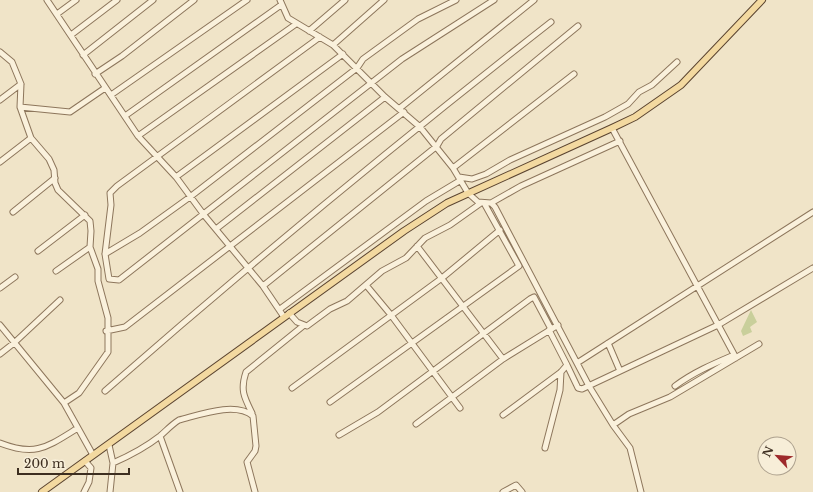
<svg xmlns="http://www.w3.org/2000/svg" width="813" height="492" viewBox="0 0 813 492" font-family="'Libre Baskerville',serif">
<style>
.green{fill:#c9cf9b}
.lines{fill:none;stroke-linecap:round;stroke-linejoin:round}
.minor-casing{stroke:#8d765c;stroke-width:7}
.major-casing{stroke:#5b4430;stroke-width:8}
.minor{stroke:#faf1dc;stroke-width:5}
.major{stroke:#f3d9a0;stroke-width:6}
</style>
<rect width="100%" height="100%" fill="#f0e4c8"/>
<!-- green -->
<path class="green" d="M 751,310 L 757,322 L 750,327 L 752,332 L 743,336 L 741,331 Z"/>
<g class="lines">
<defs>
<path id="minor" d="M 47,0 L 138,136 L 176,177 L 204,215 L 263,286 L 284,317
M 280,0 L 288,18 L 333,45 L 385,97 L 420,127 L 453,168 L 468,193 L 478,202 L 491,203 L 495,207 L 589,386 L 613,425 L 630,448 L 641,492
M 57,14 L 76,0
M 309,31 L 345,0
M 71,35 L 117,0
M 320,37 L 117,186 L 110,193 L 111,205 L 105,254 L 109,279 L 119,280 L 402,59 L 494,0
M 333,45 L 384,0
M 0,52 L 12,62 L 21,84 L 20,107 L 31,138 L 49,159 L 54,170 L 55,183 L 58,190 L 90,221 L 91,231 L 90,247 L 98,269 L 98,281 L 108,318 L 108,352 L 79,393 L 64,403
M 83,55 L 153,0
M 95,74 L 122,56 L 194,0
M 111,95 L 247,0
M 0,100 L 21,84
M 20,107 L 70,112 L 105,88
M 400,108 L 534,0
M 125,116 L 281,5
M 612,128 L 736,358
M 138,136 L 296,24
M 0,162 L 31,138
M 453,168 L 574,74
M 176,177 L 343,54
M 459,177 L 472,179 L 486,174 L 510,160 L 605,117 L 628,104 L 639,92 L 652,85 L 677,62
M 491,203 L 521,186 L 620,141
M 13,212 L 55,178
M 216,229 L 385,97
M 417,246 L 503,359
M 38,251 L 85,215
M 105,254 L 140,233 L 190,197 L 357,68 L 363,59 L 418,19 L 456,0
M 56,271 L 90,247
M 366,285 L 391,315 L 460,408
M 263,286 L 437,146 L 441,139 L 578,26
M 0,288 L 15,277
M 280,309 L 426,201 L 461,180
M 289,313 L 297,322 L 307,326 L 330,309 L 347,301 L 382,271 L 406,258 L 425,238 L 450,225 L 481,203
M 0,325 L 64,403 L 93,455
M 106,331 L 125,327 L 404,112
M 608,343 L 620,371
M 0,354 L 14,343 L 60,300
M 577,363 L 813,212
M 567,365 L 578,388 L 582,389 L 718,325 L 813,268
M 675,386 C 694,372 713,364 734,355
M 292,388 L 442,278 L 500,230
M 105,391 C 250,264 399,141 551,22
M 330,402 L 519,266 L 484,203
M 252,413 C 244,397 240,390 246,372 L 303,326
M 503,415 L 561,372 L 567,365 L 549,330
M 416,424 L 503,359 L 558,325
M 613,425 L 629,414 L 670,397 L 759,344
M 339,435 L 378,412 L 530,299 L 534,297 L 551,329
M 160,436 L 180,492
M 0,443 C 36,457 47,447 78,428
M 109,445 L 113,463 L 110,492
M 545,448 L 560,390 L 561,372
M 113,463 C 129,456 146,447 160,436 C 166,431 171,425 179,420 C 199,415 235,401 253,416 L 256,446 L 255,451 L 247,462 L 255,492
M 84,492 L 89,482 L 91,468 L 85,461
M 503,492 L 516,485 L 522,492"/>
<path id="major" d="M 42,492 L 404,231 L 447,203 L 612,128 L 635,117 L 681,85 L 762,0"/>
</defs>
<!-- minor casing -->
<use href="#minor" class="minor-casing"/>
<!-- major casing -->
<use href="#major" class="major-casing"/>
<!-- minor -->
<use href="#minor" class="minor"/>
<!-- major -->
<use href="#major" class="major"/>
</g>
<!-- north arrow -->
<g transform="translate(777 456) rotate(296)"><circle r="19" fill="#f7eed8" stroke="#ada18e"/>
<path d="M0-3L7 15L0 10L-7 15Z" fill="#9e2a2b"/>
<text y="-6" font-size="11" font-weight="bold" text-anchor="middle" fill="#3d2e20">N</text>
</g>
<!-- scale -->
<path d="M18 468v6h111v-6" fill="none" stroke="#3d2e20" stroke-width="2"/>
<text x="24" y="468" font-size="12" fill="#3d2e20" stroke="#f7eed8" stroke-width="3" paint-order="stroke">200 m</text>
</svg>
